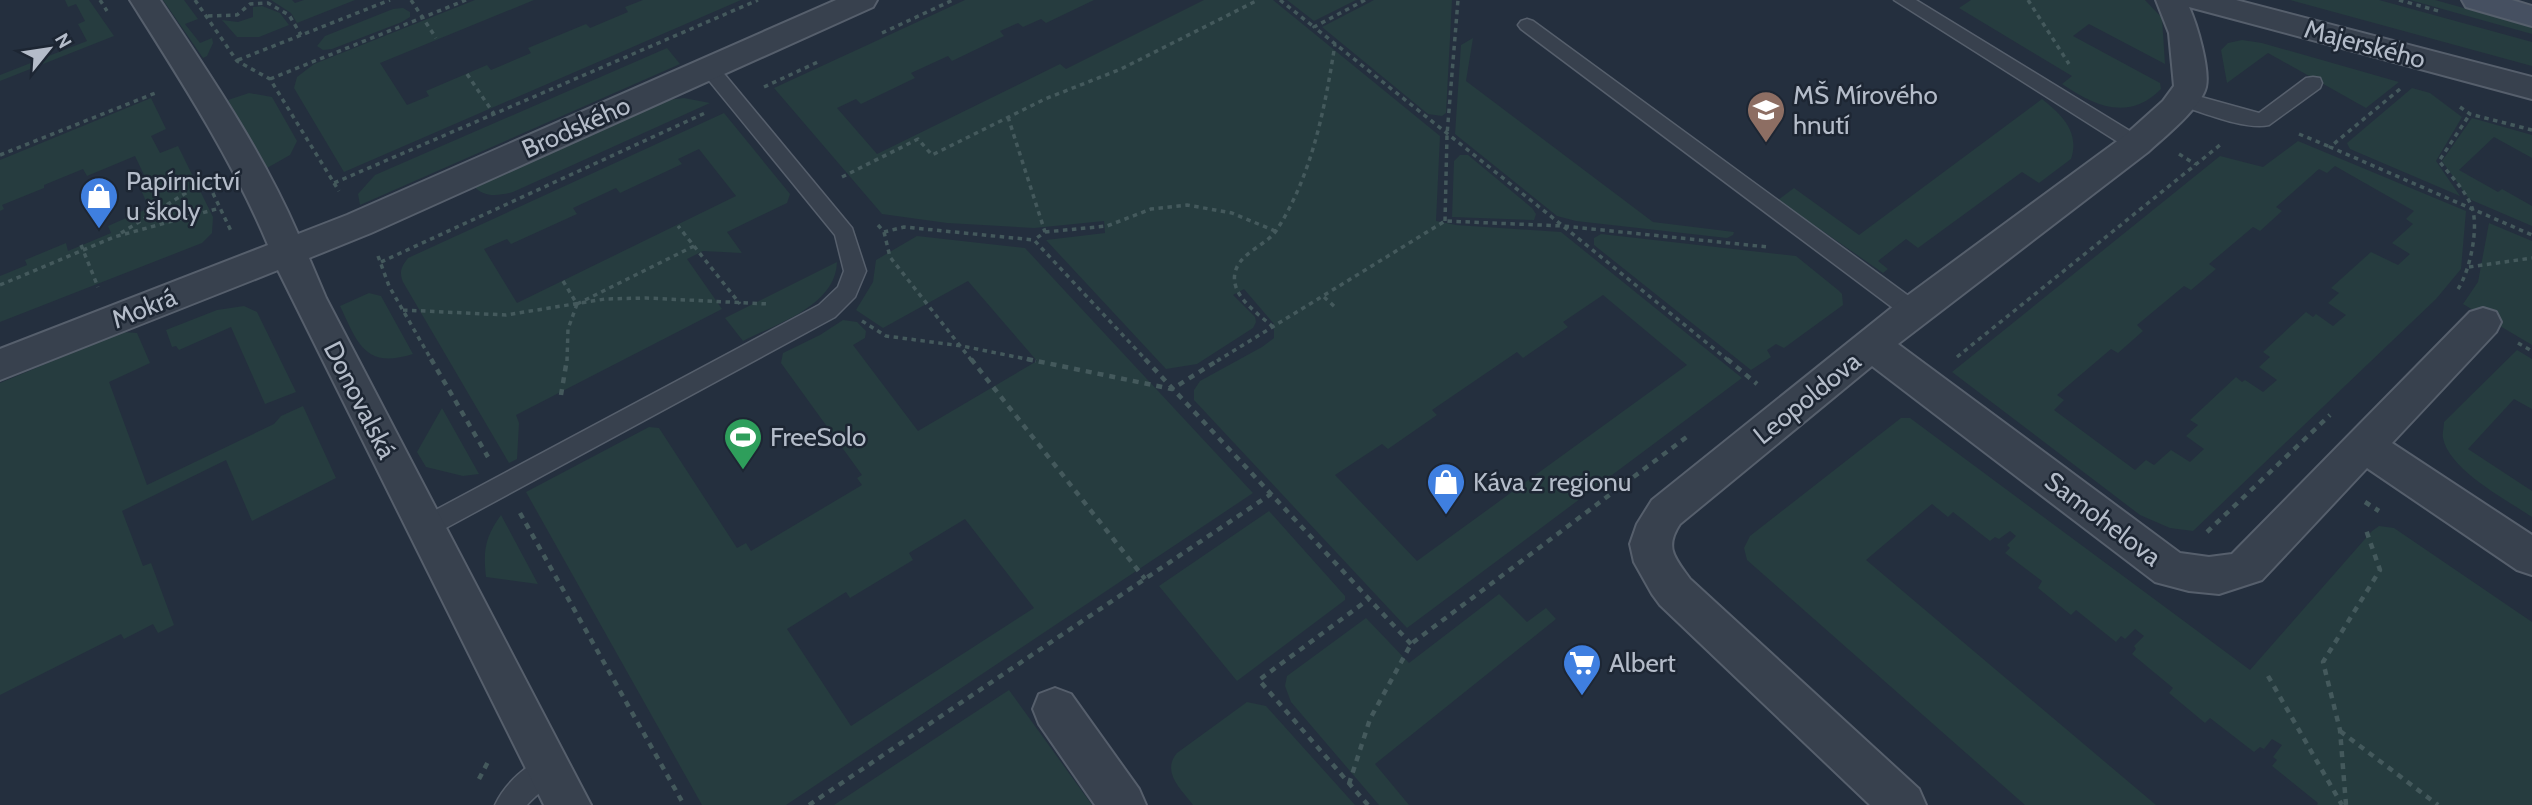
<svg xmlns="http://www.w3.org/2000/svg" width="2532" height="805" viewBox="0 0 2532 805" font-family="Cabin,sans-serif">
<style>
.green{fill:#263c3f;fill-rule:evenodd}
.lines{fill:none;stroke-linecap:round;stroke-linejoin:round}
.lane-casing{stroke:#565f6c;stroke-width:3}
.street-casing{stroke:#565f6c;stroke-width:4}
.secondary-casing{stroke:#565f6c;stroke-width:4}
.path-far1{stroke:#44595c;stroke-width:3.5;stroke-dasharray:4.5 4.5;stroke-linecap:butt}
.path{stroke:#44595c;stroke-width:4.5;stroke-dasharray:6 6;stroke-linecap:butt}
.lane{fill:#38414e;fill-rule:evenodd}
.street{fill:#38414e;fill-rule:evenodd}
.secondary{fill:#465061;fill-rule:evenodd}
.labels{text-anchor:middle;stroke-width:5;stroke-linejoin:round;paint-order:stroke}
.street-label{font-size:26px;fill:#b4bcc9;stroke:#1d2633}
.poi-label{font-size:26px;fill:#b4bcc9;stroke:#1d2633;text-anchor:start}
</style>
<rect width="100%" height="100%" fill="#242f3e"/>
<!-- green -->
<path class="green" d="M 65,0 L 89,0 L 114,36 L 0,81 L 0,75 L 87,41 L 78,24 L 85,21 L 76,4 L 68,7 Z
M 163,0 L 184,0 L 198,19 L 185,24 L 200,43 L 212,38 L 213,43 L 207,56 L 203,58 Z
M 271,0 L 292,0 L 295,3 L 304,0 L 355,0 L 297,23 L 291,13 Z
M 475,0 L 534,0 L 380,63 L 407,105 L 429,96 L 426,91 L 487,65 L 491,70 L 531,53 L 528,48 L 586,24 L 590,28 L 628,12 L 625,7 L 643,0 L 741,0 L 344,172 L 294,88 L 297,77 L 314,64 Z
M 965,0 L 1094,0 L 1046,23 L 1041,19 L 1023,27 L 1018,23 L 1000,31 L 1004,36 L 952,61 L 948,56 L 911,73 L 915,78 L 861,104 L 856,99 L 837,108 L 877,154 L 1060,64 L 1066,69 L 1204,0 L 1273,0 L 1440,136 L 1436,221 L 1456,225 L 1561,232 L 1742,378 L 1407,628 L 1194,400 L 1194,390 L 1200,381 L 1262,347 L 1274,338 L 1274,324 L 1244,289 L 1233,295 L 1255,317 L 1256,322 L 1253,328 L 1197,364 L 1166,369 L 1046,240 L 1105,233 L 1104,221 L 1034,228 L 947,223 L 882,214 L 774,88 ZM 1603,295 L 1687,365 L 1417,561 L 1335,475 L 1382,444 L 1388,449 L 1437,415 L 1432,410 L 1517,352 L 1523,358 L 1568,327 L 1563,322 Z
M 1287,0 L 1356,0 L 1314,21 Z
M 1374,0 L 1452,0 L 1446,113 L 1442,116 L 1428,114 L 1322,27 Z
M 1971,0 L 2145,0 L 2162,18 L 2165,64 L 2089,24 L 2073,36 L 2160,83 L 2161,89 C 2128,122 2095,106 2062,84 L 2072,76 L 1959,8 Z
M 2290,0 L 2379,0 L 2532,42 L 2532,66 Z
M 2410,0 L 2435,0 L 2532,27 L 2532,34 Z
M 262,6 L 280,13 L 289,25 L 259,37 L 237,37 L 222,20 L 238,22 L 253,17 L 253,7 Z
M 403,8 L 410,12 L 410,17 L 402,22 L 332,49 L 323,50 L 317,46 L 325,36 L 393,9 Z
M 1473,38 L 1466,81 L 1653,222 L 1734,232 L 1733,235 L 1727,238 L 1576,221 L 1557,216 L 1455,134 L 1461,45 Z
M 2242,40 L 2262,43 L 2399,82 L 2366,108 L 2268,53 L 2227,83 L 2221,50 L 2228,43 Z
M 667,48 L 680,64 L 360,205 L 358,194 L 375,175 Z
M 2412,88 L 2430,93 L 2462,117 L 2436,161 L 2460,196 L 2350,149 L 2347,143 Z
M 249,93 L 272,97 L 297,141 L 290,155 L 267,168 L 228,100 Z
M 151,98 L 166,129 L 151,136 L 160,153 L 178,146 L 213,217 L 212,233 L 202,243 L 0,322 L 0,276 L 27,265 L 25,260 L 66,243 L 68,251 L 111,233 L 108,226 L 149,208 L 137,181 L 145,177 L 135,156 L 87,176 L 83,169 L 44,185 L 44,188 L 2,205 L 4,209 L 0,211 L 0,160 Z
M 684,98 L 710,103 L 513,192 C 498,196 483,198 473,185 L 659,101 Z
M 2042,99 C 2062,115 2080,132 2071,159 L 2039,183 L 2022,172 L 1918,248 L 1906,239 L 1878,261 L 1888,269 L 1883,273 L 1778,200 L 1794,188 L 1859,235 Z
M 724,113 L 790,194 L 787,203 L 727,232 L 742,253 L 703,251 L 687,259 L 722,309 L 516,415 L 519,423 L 517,459 L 509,463 L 403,282 C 399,272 401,267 408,258 ZM 699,149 L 736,196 L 517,303 L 484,249 L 507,239 L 511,244 L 577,214 L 573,208 L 616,188 L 620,193 L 682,164 L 678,159 Z
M 2472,118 L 2532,135 L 2532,158 L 2494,137 L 2459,170 L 2498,192 L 2502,189 L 2532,206 L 2532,226 L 2469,199 L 2442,161 Z
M 2298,141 L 2466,211 L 2461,269 L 2436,299 L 2193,531 L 2170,528 L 2140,515 L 1952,372 L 2220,156 L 2263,167 ZM 2335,166 L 2414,211 L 2406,219 L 2413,224 L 2392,243 L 2410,254 L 2398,265 L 2371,252 L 2331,288 L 2339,293 L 2328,303 L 2346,315 L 2333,326 L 2316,314 L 2313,317 L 2306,312 L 2263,352 L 2270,357 L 2259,367 L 2277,380 L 2263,392 L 2245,380 L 2242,382 L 2236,377 L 2190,420 L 2198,425 L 2186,436 L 2204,449 L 2190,462 L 2171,450 L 2154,465 L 2146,460 L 2135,470 L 2054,410 L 2064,400 L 2057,395 L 2111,349 L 2118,353 L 2143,331 L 2137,325 L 2184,286 L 2191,290 L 2216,269 L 2209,264 L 2253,227 L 2260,231 L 2282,211 L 2276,207 L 2319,169 L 2327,173 Z
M 1460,155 L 1468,155 L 1532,208 L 1536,214 L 1534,220 L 1452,217 L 1454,161 Z
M 2489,223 L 2532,241 L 2532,345 L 2463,304 L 2478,282 Z
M 1601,234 L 1796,256 L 1838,290 L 1842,294 L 1843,305 L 1784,348 L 1776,344 L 1767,350 L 1771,357 L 1751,370 L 1594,245 L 1594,238 Z
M 917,236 L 1025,248 L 1253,493 L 786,805 L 702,805 L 526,492 L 649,427 L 659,428 L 737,548 L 746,543 L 751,551 L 862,485 L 857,478 L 862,475 L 781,363 L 783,353 L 820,335 L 843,320 L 857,322 L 866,331 L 865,338 L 853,345 L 918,431 L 1037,361 L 968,281 L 883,328 L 856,310 L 873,282 L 876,260 ZM 965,519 L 1034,608 L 851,726 L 787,629 L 846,592 L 850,598 L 913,560 L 909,553 Z
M 837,262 C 836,306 776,324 743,341 L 725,318 Z
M 369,293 L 381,296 L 413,354 C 365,369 358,344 340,306 Z
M 244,306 L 257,312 L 296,392 L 265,404 L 231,327 L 179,350 L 176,346 L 172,347 L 166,330 L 217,310 Z
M 122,332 L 137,333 L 150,363 L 109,382 L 147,485 L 274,424 L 281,416 L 303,406 L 336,478 L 252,521 L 226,460 L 122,511 L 143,566 L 151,563 L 174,625 L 158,633 L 153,624 L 124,639 L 121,634 L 0,695 L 0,383 Z
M 2517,350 L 2532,359 L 2532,409 L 2514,399 L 2468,449 L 2532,491 L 2532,517 C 2507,500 2449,470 2443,438 C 2442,434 2444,427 2444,422 Z
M 442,408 L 479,474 L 463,476 L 426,467 L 417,452 Z
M 1901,418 L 1910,418 L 2250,670 L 2372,531 L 2379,526 L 2394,528 L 2532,622 L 2532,805 L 2317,805 L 2318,803 L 2272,766 L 2277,760 L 2273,757 L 2282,745 L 2272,739 L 2264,749 L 2260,747 L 2254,752 L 2210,718 L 2205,723 L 2169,693 L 2173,688 L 2132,654 L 2136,649 L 2134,646 L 2144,636 L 2135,629 L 2125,639 L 2121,636 L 2116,642 L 2076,610 L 2071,615 L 2038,588 L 2042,581 L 2005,553 L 2010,548 L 2007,545 L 2016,536 L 2010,531 L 1999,539 L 1995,537 L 1990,541 L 1953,512 L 1948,517 L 1932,504 L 1866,560 L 2156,805 L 2025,805 L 1747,560 L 1744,548 L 1750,536 Z
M 1269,511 L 1345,596 L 1345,600 L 1237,681 L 1159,586 Z
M 501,515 L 538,584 L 486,577 C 483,551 485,537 501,515 Z
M 1499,594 L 1527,622 L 1546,608 L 1556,619 L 1375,764 L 1409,805 L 1379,805 L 1291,702 L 1285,686 L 1287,676 L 1366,618 L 1409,663 Z
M 1009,690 L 1092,805 L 834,805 Z
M 1247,702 L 1266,706 L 1355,805 L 1193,805 C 1181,789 1161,772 1177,753 Z"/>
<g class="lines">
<defs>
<path id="lane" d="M 1894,0 L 1916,0 L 2143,139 L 2146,144 L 2143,149 L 2129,149 Z
M 1527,19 L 1533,21 L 1921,305 L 1924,311 L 1921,317 L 1913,319 L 1905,317 L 1521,29 L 1518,25 L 1521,21 Z
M 709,62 L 716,64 L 852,228 L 866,271 L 855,297 L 835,317 L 433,535 L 424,538 L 415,535 L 412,528 L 415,521 L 819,305 L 838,287 L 844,271 L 835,235 L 702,72 L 700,68 L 702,64 Z
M 2313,77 L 2320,78 L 2322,83 L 2320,88 L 2269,125 C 2246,131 2199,111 2176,104 L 2173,99 L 2176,94 L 2183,92 L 2259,113 L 2306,78 Z
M 549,755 L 559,759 L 563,768 C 556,783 538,792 527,805 L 495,805 C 505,783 527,764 549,755 Z"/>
<path id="street" d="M 130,0 L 160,0 C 210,75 262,151 298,234 L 347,215 L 836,0 L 877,0 L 873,7 L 371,233 L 309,258 L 326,298 L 591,805 L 544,805 L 278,270 L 0,380 L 0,349 L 268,245 C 232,159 180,79 130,0 Z
M 2156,0 L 2236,0 L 2532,77 L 2532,99 L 2189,7 C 2197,24 2210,69 2206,87 C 2201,108 2163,138 2148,152 L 1898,344 L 2180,553 L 2209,557 L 2232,554 L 2470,312 L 2483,308 L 2496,312 L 2501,322 L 2496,332 L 2392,443 L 2532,535 L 2532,575 L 2517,570 L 2367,468 L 2262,580 L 2219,594 L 2189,591 L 2155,582 L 1872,366 L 1680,524 C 1664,548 1675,558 1690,579 L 1919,789 L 1926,805 L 1870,805 L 1660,605 L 1652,594 L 1634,562 L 1630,544 L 1637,524 L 1652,500 L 1900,301 L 2124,136 L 2163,101 L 2174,86 L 2169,33 Z
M 1055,688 L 1071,694 L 1139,789 L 1146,805 L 1095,805 L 1039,724 L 1033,709 L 1039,694 Z"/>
<path id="secondary" d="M 2462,0 L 2512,0 L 2532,6 L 2532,26 L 2466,7 Z"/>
</defs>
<!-- lane casing -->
<use href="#lane" class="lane-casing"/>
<!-- street casing -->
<use href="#street" class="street-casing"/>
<!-- secondary casing -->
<use href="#secondary" class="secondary-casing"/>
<!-- path-far1 -->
<path class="path-far1" d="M 100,0 L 107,11
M 195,0 L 237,61 L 270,79 L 334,183 L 758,0
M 411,0 L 436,38
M 1280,0 L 1314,27
M 1365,0 L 1314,27 L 1563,226 L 1768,247
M 2028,0 L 2069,64
M 2399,0 L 2442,12
M 208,16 L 237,15 L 250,4 L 268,3 L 289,15 L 301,35
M 882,33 L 953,0
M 238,60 L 390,0
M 467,74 L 494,114
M 270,79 L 466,0
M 764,87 L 820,61
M 2400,89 L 2330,147 L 2532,235
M 2460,107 L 2470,114 L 2532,130
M 1008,117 L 1045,232 L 1034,240
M 2299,134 L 2330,147
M 2179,154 L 2195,164
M 0,155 L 158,92
M 842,177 L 918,139 L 932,155 L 1045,99 L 1121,69 L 1258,0
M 334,183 L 339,191
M 209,185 L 232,233
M 1445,221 L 1447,135 L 1458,0
M 878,225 L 884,232 L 904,227 L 1034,240 L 1147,361
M 884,232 L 890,257 L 972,361
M 1045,232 L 1107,226 L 1151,209 L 1187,205 L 1232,213 L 1275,231
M 121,233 L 207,180
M 81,245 L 98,287
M 694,246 L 740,304
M 378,256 L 389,286 L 432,361
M 381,262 L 705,113
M 2469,267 L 2532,258
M 563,281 L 577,304 L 694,246 L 678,226
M 0,285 L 114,237 L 220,208
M 2458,289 C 2470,271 2480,225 2471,205 C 2464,189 2450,175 2439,161 L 2470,114
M 1324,297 L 1335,307
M 403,310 L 506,315 L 605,299 L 646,298 L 769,304
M 862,321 L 886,336 L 962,346 L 1036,361
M 1273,327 C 1259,314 1230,296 1235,273 C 1239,253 1265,246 1276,231 C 1312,176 1325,108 1335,44
M 2518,343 L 2532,351
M 1957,357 L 2220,145
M 567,361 L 568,329 L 577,304
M 1217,361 L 1445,221 L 1563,226 L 1729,361"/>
<!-- path -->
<path class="path" d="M 431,359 L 488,457
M 971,359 L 1145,579
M 1027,359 L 1172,389 L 1220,359
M 1145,359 L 1411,644
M 1727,359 L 1757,384
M 561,395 L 567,359
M 2365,502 L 2379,511
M 520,513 L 684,805
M 2207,532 L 2330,415
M 2268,676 L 2342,805
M 2340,731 L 2438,805
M 479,779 L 490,758
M 1349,784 L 1370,719 L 1411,644 L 1688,436
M 809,805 L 1271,494
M 1368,805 L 1259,680 L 1369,599
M 2346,805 L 2340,730 L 2323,662 L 2380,570 L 2365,527"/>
<!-- lane -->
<use href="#lane" class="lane"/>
<!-- street -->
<use href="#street" class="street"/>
<!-- secondary -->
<use href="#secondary" class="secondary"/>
</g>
<!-- icons -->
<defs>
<symbol id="school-pin" viewBox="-11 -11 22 30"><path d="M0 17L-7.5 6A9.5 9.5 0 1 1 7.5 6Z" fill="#8d6e63" stroke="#1d2633"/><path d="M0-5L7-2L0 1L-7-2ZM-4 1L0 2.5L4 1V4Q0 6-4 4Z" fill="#fff"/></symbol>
<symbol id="shop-pin" viewBox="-11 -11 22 30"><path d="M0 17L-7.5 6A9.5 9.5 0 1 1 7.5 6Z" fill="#3f7fe0" stroke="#1d2633"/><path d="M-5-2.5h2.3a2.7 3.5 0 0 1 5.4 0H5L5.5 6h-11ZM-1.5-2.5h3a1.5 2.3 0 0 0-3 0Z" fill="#fff"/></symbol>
<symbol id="stadium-pin" viewBox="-11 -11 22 30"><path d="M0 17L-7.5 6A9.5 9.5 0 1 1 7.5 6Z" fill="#2e9e5b" stroke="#1d2633"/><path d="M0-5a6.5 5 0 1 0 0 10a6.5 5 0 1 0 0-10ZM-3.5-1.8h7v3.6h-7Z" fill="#fff"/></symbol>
<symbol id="supermarket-pin" viewBox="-11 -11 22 30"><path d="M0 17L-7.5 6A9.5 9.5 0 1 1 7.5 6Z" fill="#3f7fe0" stroke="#1d2633"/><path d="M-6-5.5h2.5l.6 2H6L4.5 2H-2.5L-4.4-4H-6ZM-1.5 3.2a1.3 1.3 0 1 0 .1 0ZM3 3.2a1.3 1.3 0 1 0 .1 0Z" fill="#fff"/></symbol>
</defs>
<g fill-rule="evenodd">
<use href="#school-pin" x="1744" y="88" width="44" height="60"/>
<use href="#shop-pin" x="77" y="174" width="44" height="60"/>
<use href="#stadium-pin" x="721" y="415" width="44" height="60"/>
<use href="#shop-pin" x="1424" y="460" width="44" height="60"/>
<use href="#supermarket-pin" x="1560" y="641" width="44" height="60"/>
</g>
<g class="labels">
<!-- street labels -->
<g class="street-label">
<text transform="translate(2365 44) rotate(15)" y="9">Majerského</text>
<text transform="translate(576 127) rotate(-24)" y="9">Brodského</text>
<text transform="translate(144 308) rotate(-22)" y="9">Mokrá</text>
<text transform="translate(1807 398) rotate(-39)" y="9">Leopoldova</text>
<text transform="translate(360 400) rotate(63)" y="9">Donovalská</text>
<text transform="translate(2103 519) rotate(37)" y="9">Samohelova</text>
</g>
<!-- poi labels -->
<g class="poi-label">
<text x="1793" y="104">MŠ Mírového<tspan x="1793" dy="30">hnutí</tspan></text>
<text x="126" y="190">Papírnictví<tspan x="126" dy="30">u školy</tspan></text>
<text x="770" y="446">FreeSolo</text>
<text x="1473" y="491">Káva z regionu</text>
<text x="1609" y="672">Albert</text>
</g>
</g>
<!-- north arrow -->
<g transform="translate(49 49) rotate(60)" stroke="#1d2633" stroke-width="5" paint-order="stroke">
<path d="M0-5L12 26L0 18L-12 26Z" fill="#b4bcc9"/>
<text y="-10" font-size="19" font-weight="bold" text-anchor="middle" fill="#b4bcc9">N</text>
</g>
</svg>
